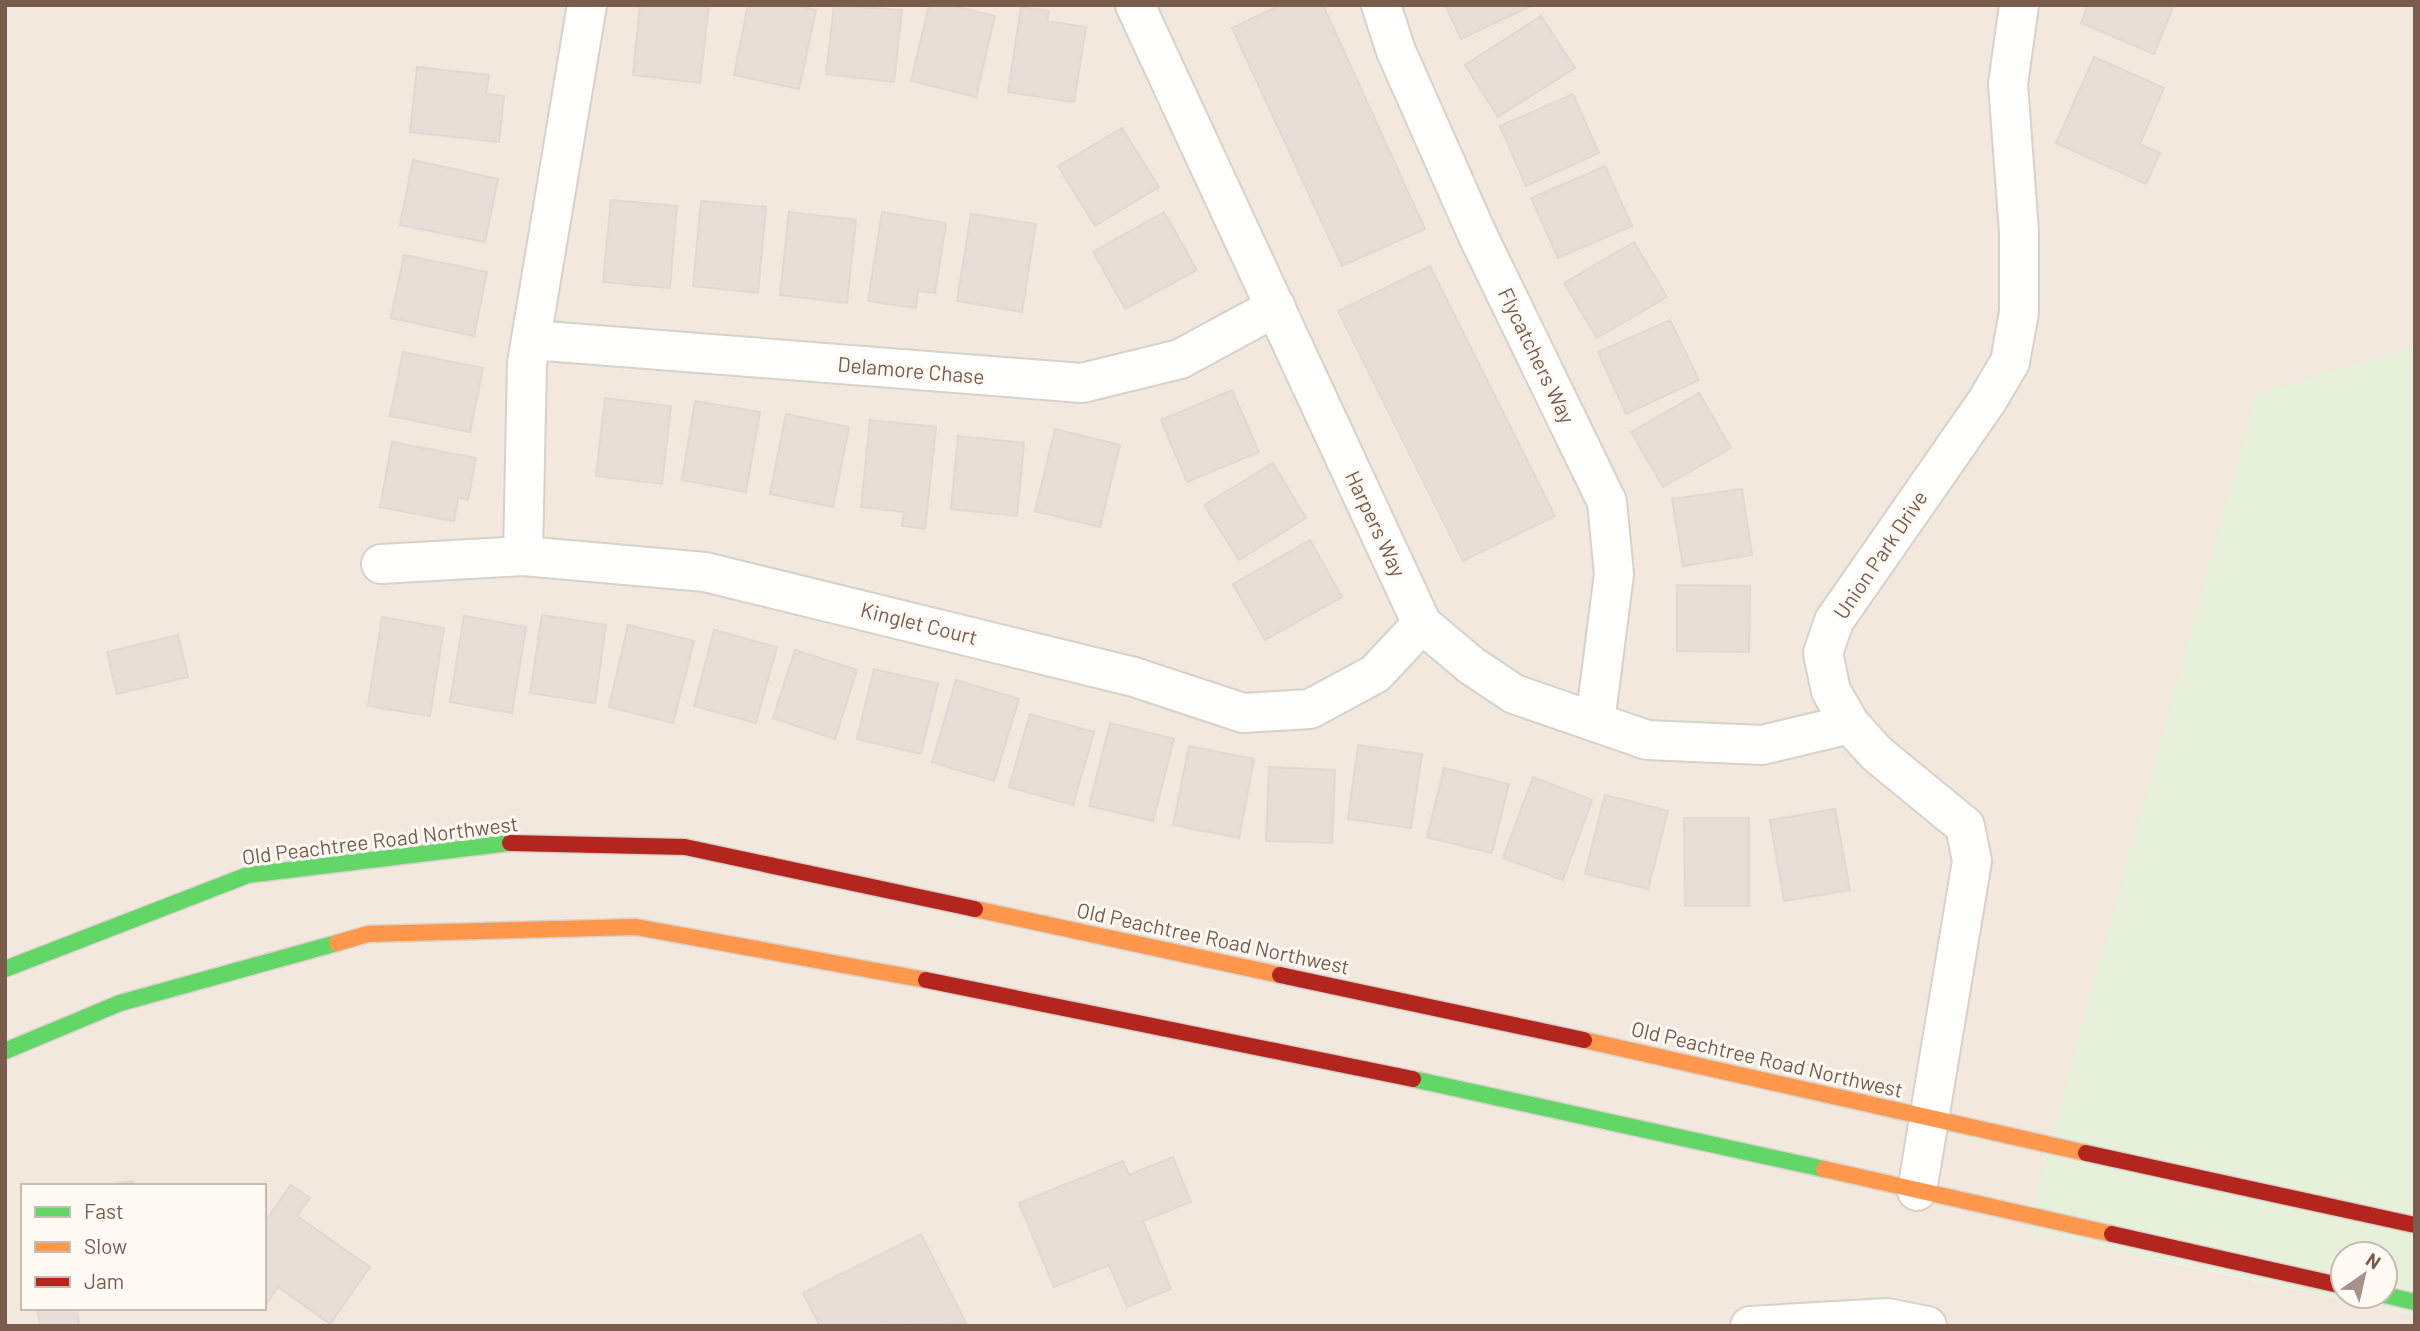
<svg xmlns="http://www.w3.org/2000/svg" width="2420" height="1331" viewBox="0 0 2420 1331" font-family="Barlow,sans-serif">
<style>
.residential{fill:#f2e8de;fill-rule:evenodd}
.green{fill:#e7f0db;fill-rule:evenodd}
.building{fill:#e6ded7;stroke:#e2d8d2;stroke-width:2}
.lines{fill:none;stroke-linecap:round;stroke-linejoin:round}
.street-casing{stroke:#d7d1cb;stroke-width:42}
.fast-casing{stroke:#d9d2cb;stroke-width:19}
.slow-casing{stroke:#d9d2cb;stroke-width:19}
.jam-casing{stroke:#d9d2cb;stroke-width:19}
.street{stroke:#fefefd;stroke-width:38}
.fast{stroke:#63d668;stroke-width:16}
.slow{stroke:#ff974d;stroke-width:16}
.jam{stroke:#b3261e;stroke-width:16}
.labels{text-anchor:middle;stroke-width:6;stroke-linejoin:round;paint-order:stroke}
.street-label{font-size:21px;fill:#7a5c4d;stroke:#fffaf3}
</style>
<rect width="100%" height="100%" fill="#f9f5f0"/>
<!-- residential -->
<path class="residential" d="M 5,5 L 2415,5 L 2415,346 L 2256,395 L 2152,1259 L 2415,1315 L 2415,1326 L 5,1326 ZM 23,1186 L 264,1186 L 264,1308 L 23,1308 Z"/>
<!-- green -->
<path class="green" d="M 2415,346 L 2415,1315 L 2026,1231 L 2256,394 ZM 2343,1254 L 2385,1254 L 2385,1296 L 2343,1296 Z"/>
<!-- building -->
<path class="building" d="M 640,5 L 709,5 L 700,83 L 633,75 Z
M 748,5 L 795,5 L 816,10 L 799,89 L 734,75 Z
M 834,5 L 902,10 L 894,82 L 826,74 Z
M 929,5 L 949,5 L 995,16 L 976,97 L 911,81 Z
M 1281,5 L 1323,5 L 1425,229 L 1342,266 L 1232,28 Z
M 1445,5 L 1533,5 L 1461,39 Z
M 2088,5 L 2174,5 L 2154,54 L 2081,23 Z
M 1021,7 L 1049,11 L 1047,21 L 1086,27 L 1074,102 L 1008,92 Z
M 1541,16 L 1575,68 L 1498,117 L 1465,65 Z
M 2094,57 L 2164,88 L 2140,144 L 2160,153 L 2146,184 L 2056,143 Z
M 417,67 L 489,75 L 486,94 L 504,96 L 499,142 L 410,132 Z
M 1573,94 L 1599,153 L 1526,186 L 1500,126 Z
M 1122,128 L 1159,187 L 1095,226 L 1058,166 Z
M 413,160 L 498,179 L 485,242 L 400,225 Z
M 1605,166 L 1632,226 L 1558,258 L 1531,198 Z
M 611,200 L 677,206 L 670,288 L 603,282 Z
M 701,201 L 766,207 L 758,293 L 693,286 Z
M 789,212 L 856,220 L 847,303 L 780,295 Z
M 882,212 L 946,223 L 935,293 L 918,291 L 916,308 L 868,301 Z
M 1164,212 L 1197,270 L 1125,309 L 1093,252 Z
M 971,214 L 1036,224 L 1022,312 L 957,301 Z
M 1634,242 L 1667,297 L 1597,338 L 1564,283 Z
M 404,255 L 487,272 L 474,336 L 391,318 Z
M 1430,266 L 1555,516 L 1463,561 L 1338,311 Z
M 1670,320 L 1699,380 L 1626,414 L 1598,352 Z
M 403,352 L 483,368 L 470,432 L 390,416 Z
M 1232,390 L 1259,452 L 1187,482 L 1161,420 Z
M 1699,393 L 1731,448 L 1663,487 L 1631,432 Z
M 605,398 L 671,406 L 662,484 L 596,476 Z
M 695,401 L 760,412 L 746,492 L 682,480 Z
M 786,414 L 849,427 L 833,507 L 770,494 Z
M 870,420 L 936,427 L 925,529 L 902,526 L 904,512 L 861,507 Z
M 1055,429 L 1120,445 L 1100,527 L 1035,511 Z
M 958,436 L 1024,443 L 1017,516 L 951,509 Z
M 392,442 L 476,458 L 468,500 L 458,498 L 454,521 L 380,507 Z
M 1273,463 L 1306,518 L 1239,560 L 1204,505 Z
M 1742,489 L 1752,555 L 1683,566 L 1672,499 Z
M 1310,540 L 1342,597 L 1265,640 L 1233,584 Z
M 1677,585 L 1750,586 L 1749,652 L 1677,651 Z
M 542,615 L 606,625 L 595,703 L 530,693 Z
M 464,616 L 526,627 L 512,713 L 450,702 Z
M 382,617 L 444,628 L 430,716 L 368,706 Z
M 628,625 L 694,641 L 673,723 L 609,707 Z
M 714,630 L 777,647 L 756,723 L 694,706 Z
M 178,635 L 188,677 L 117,694 L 107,652 Z
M 795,650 L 857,670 L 835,739 L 773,718 Z
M 874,669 L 938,684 L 921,754 L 857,739 Z
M 956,680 L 1019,699 L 994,781 L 932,762 Z
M 1030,714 L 1094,732 L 1073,805 L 1009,787 Z
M 1110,723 L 1174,739 L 1153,821 L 1089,806 Z
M 1358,745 L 1422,754 L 1411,828 L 1348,819 Z
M 1189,746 L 1254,759 L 1239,838 L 1173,825 Z
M 1269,767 L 1335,770 L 1332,843 L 1266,841 Z
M 1444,768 L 1509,784 L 1492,853 L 1427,837 Z
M 1533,777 L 1592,800 L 1563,880 L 1503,858 Z
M 1605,795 L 1668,811 L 1648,889 L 1585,874 Z
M 1835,809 L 1850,890 L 1784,901 L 1770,820 Z
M 1684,818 L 1749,818 L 1749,906 L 1685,906 Z
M 1173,1157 L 1191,1202 L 1143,1221 L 1171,1289 L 1127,1307 L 1109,1265 L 1054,1287 L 1019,1203 L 1123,1161 L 1129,1175 Z
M 133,1181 L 134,1186 L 99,1186 Z
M 291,1185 L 310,1198 L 297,1216 L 370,1267 L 330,1324 L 278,1287 L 264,1307 L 264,1223 Z
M 921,1234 L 966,1323 L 820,1326 L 803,1293 Z
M 37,1308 L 77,1308 L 79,1326 L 40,1326 Z"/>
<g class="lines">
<defs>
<path id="street" d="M 1135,5 L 1422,624 L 1472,666 L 1514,694 L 1647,740 L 1762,745 L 1850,724
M 1381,5 L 1396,51 L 1477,234 L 1607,502 L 1614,574 L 1595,722
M 532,340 L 1082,383 L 1180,359 L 1276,307
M 523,556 L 527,363 L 587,5
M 381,564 L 523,556 L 705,572 L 1134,677 L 1243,713 L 1310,709 L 1375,674 L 1422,624
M 1917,1191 L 1972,861 L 1965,826 L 1876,753 L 1850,724 L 1831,691 L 1823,653 L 1834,621 L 1987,401 L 2010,362 L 2019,312 L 2019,232 L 2008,84 L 2019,5
M 1750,1326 L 1887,1318 L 1927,1326"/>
<path id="fast" d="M 5,969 L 248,875 L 510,843
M 5,1051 L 120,1003 L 337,943
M 1413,1079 L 1824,1169
M 2385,1295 L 2415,1302"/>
<path id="slow" d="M 975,909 L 1280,975
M 337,943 L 368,934 L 636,927 L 926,980
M 1584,1040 L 2086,1153
M 1824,1169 L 2112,1234"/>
<path id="jam" d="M 510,843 L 685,847 L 975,909
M 1280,975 L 1584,1040
M 926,980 L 1413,1079
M 2086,1153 L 2415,1225
M 2112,1234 L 2343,1286"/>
</defs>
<!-- street casing -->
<use href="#street" class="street-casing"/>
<!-- fast casing -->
<use href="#fast" class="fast-casing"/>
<!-- slow casing -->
<use href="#slow" class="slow-casing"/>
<!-- jam casing -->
<use href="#jam" class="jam-casing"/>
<!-- street -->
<use href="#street" class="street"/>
<!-- fast -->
<use href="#fast" class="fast"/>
<!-- slow -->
<use href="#slow" class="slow"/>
<!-- jam -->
<use href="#jam" class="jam"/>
</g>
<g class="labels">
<!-- street labels -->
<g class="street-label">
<text transform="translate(1536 356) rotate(64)" y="7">Flycatchers Way</text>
<text transform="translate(911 371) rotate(5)" y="7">Delamore Chase</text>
<text transform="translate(1375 524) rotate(65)" y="7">Harpers Way</text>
<text transform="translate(1881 555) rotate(-56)" y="7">Union Park Drive</text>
<text transform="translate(919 624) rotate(14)" y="7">Kinglet Court</text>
<text transform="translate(380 841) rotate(-7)" y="7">Old Peachtree Road Northwest</text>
<text transform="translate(1213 939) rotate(12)" y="7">Old Peachtree Road Northwest</text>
<text transform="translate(1767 1060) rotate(13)" y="7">Old Peachtree Road Northwest</text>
</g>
</g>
<!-- border -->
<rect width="2420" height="1331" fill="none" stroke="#7a5c4d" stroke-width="14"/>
<!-- legend -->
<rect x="21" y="1184" width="245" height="126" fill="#fffaf3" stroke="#cabbb1" stroke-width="2"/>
<rect x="35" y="1207" width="35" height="10" fill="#63d668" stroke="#cabbb1" stroke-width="2"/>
<text x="84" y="1219" font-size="21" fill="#7a5c4d">Fast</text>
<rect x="35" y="1242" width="35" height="10" fill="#ff974d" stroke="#cabbb1" stroke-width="2"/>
<text x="84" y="1254" font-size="21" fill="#7a5c4d">Slow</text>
<rect x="35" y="1277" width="35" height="10" fill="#b3261e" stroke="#cabbb1" stroke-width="2"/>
<text x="84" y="1289" font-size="21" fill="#7a5c4d">Jam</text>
<!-- north arrow -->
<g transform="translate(2364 1275) rotate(34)"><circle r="33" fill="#fffaf3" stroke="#cabbb1" stroke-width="2"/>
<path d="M0-5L12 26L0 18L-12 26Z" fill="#a69286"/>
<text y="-10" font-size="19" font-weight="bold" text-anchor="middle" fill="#7a5c4d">N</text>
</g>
</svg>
